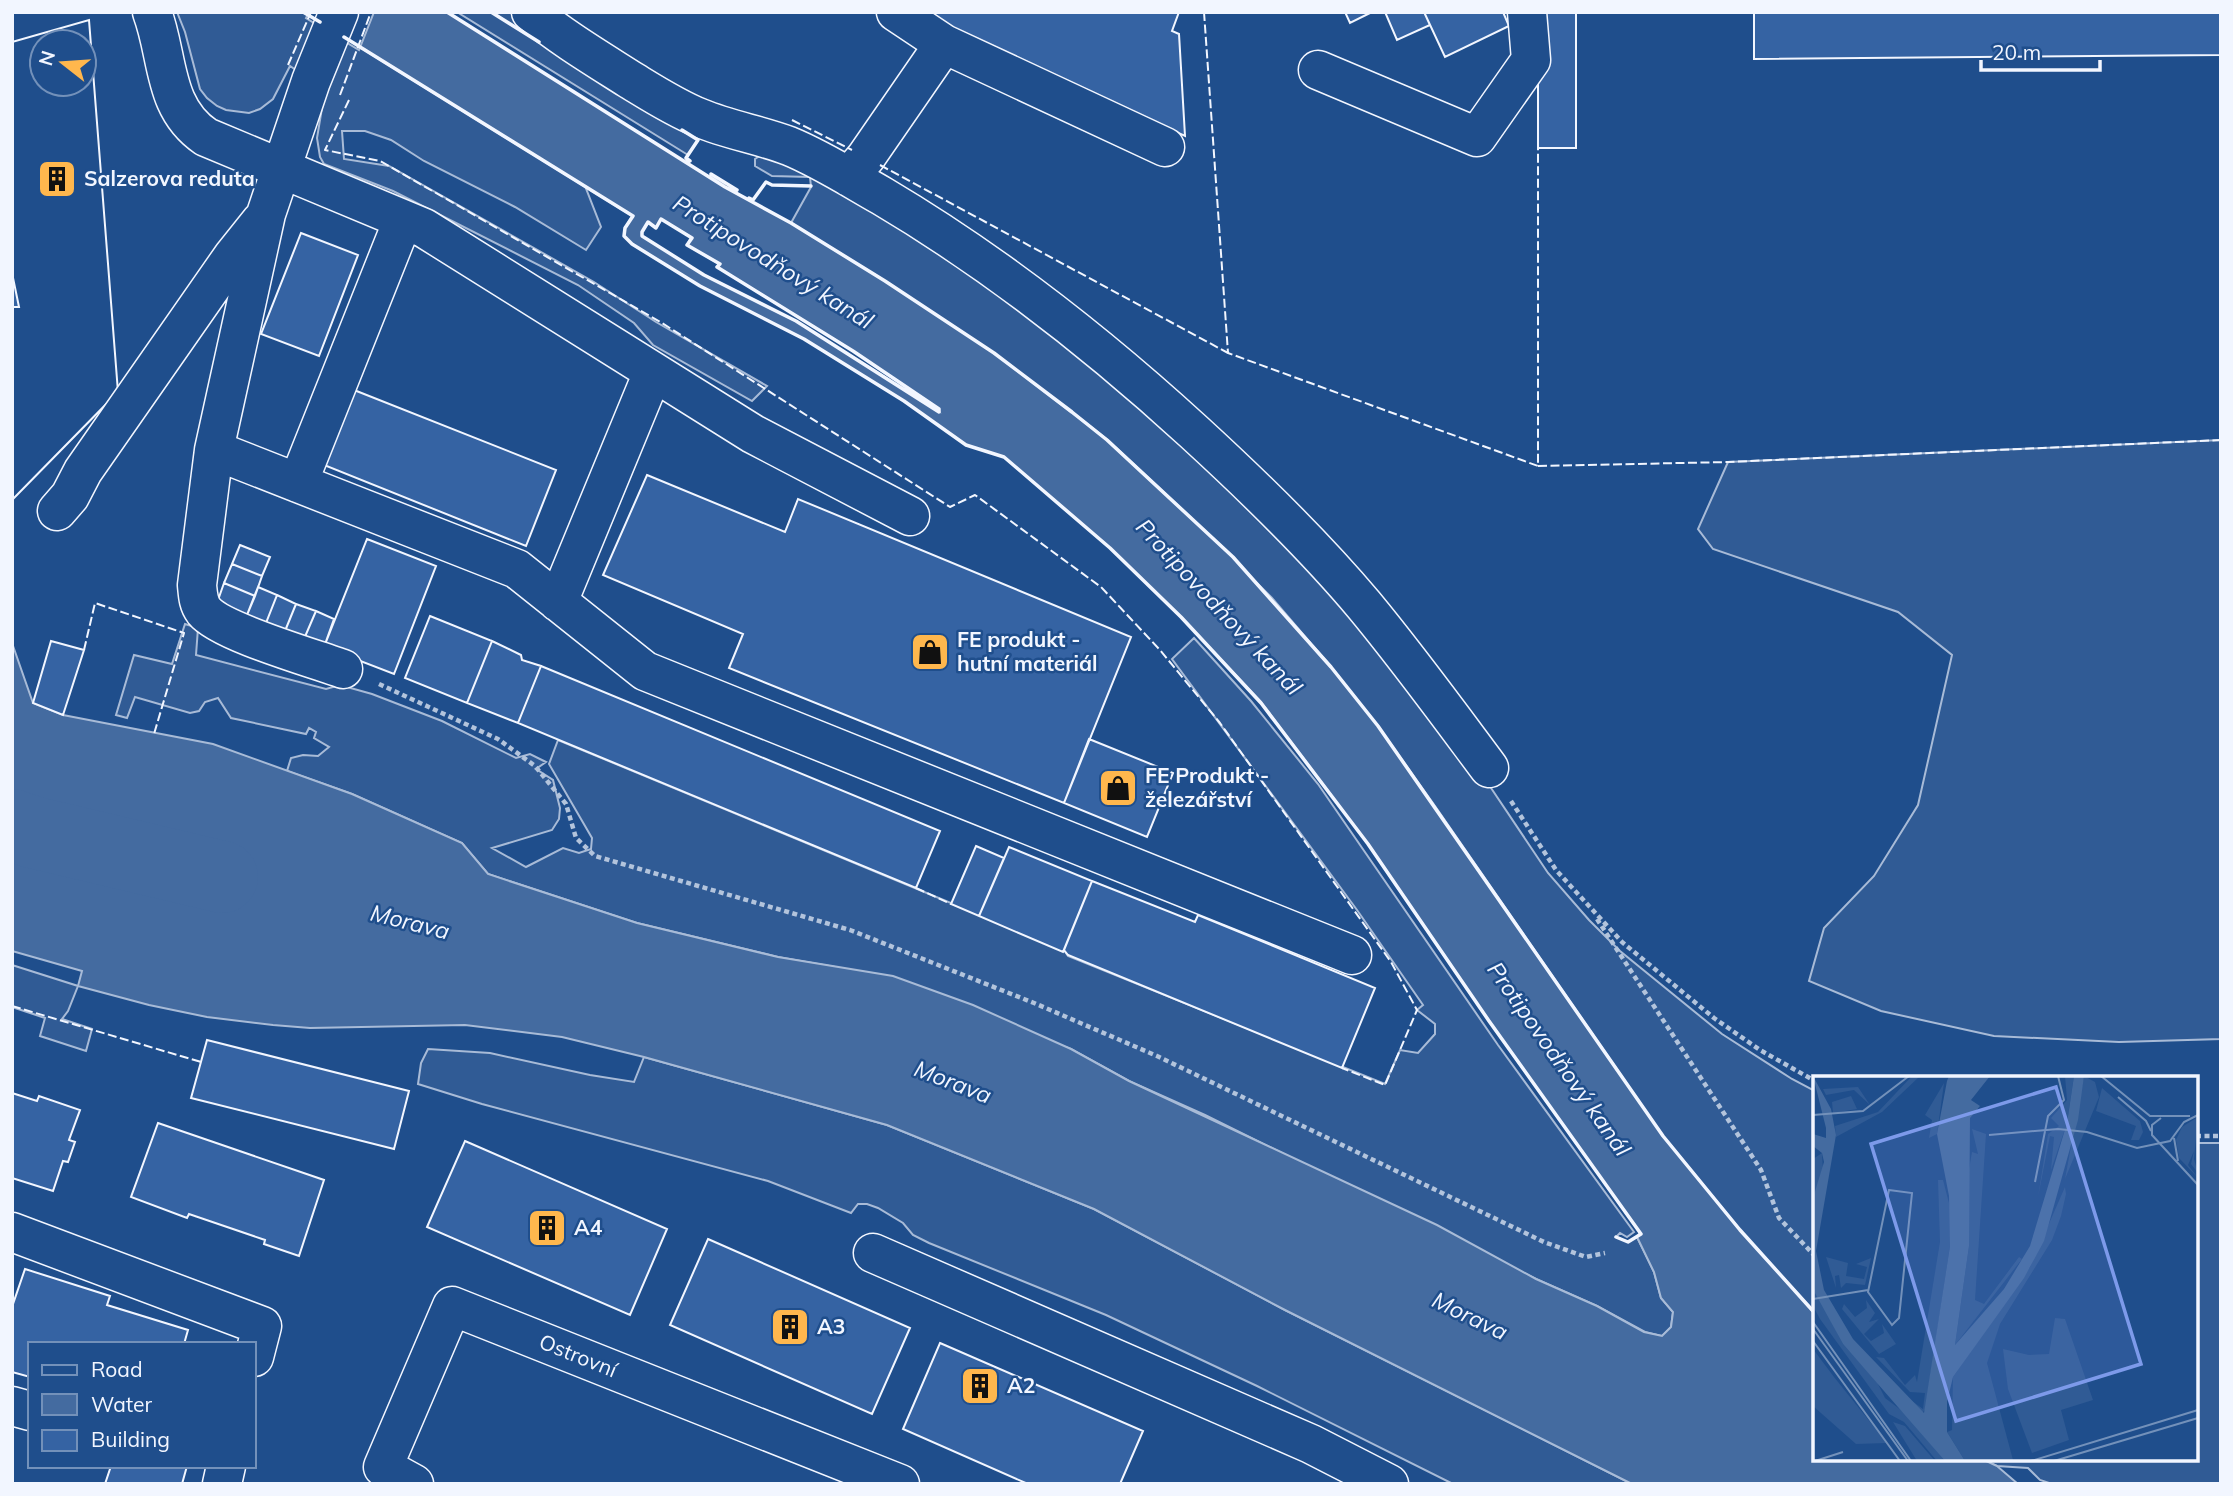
<svg xmlns="http://www.w3.org/2000/svg" width="2233" height="1496" viewBox="0 0 2233 1496" font-family="Mulish,sans-serif">
<style>
.built{fill:#305b95;stroke:#a8bbd7;stroke-width:2}
.water{fill:#446ba0;stroke:#a8bbd7;stroke-width:2;fill-rule:evenodd}
.pier{fill:#1f4e8c;stroke:#a8bbd7;stroke-width:2}
.lines{fill:none;stroke-linecap:round;stroke-linejoin:round}
.river{stroke:#446ba0;stroke-width:72}
.building{fill:#3563a3;stroke:#f2f6ff;stroke-width:2;fill-rule:evenodd}
.minor-casing{stroke:#f2f6ff;stroke-width:41}
.path{stroke:#b3c4dc;stroke-width:4.5;stroke-dasharray:5 3.5;stroke-linecap:butt}
.minor{stroke:#1f4e8c;stroke-width:38}
.fence{stroke:#f2f6ff;stroke-width:2;stroke-dasharray:9 3.5;stroke-linecap:butt}
.wall{stroke:#f2f6ff;stroke-width:3.5}
.labels{text-anchor:middle;stroke-width:5;stroke-linejoin:round;paint-order:stroke}
.poi-label{font-size:21px;font-weight:bold;fill:#f2f6ff;stroke:#1f4e8c;text-anchor:start}
.street-label{font-size:21px;fill:#f2f6ff;stroke:#1f4e8c}
.water-label{font-size:23px;font-style:italic;fill:#f2f6ff;stroke:#1f4e8c}
.inset-river{fill:none;stroke:#446ba0;stroke-width:3.5}
.inset-road{fill:none;stroke:#7391ba;stroke-width:2}
.view{fill:#7d9aea;fill-opacity:0.15;stroke:#7d9aea;stroke-width:3.5}
.inset-edge{fill:none;stroke:#f2f6ff;stroke-width:3.5}
</style>
<rect width="100%" height="100%" fill="#1f4e8c"/>
<!-- built -->
<path class="built" d="M 177,12 L 303,12 L 585,186 L 601,227 L 586,250 L 515,207 L 424,161 L 391,140 L 365,131 L 342,131 L 344,159 L 389,166 L 594,282 L 656,322 L 767,386 L 752,401 L 653,345 L 634,323 L 578,285 L 393,191 L 324,164 L 320,157 L 317,138 L 325,90 L 290,66 L 273,99 L 260,109 L 249,113 L 226,110 L 217,106 L 207,98 L 200,89 L 185,32 Z
M 457,12 L 514,12 L 606,78 L 698,140 L 688,155 Z
M 761,155 L 811,173 L 1031,308 L 1285,535 L 1481,773 L 1548,873 L 1589,920 L 1620,951 L 1722,1034 L 1792,1079 L 1815,1091 L 1815,1313 L 1740,1230 L 1663,1136 L 1378,726 L 1331,667 L 1272,598 L 1185,512 L 1108,440 L 1072,412 L 994,353 L 885,281 L 791,223 L 811,187 L 810,177 L 772,176 L 755,166 L 755,159 Z
M 2221,440 L 2221,1039 L 2119,1042 L 1994,1036 L 1881,1011 L 1809,981 L 1824,928 L 1874,876 L 1918,805 L 1952,655 L 1898,612 L 1713,549 L 1698,529 L 1728,462 Z
M 185,624 L 198,628 L 196,655 L 326,689 L 340,685 L 372,694 L 442,721 L 516,758 L 530,754 L 546,762 L 536,769 L 553,780 L 560,808 L 559,819 L 552,830 L 492,848 L 526,867 L 563,848 L 579,853 L 591,849 L 592,838 L 549,764 L 558,740 L 1064,950 L 1068,956 L 1385,1084 L 1400,1050 L 1418,1053 L 1435,1034 L 1435,1024 L 1417,1010 L 1423,1005 L 1357,910 L 1172,659 L 1194,638 L 1251,701 L 1318,784 L 1498,1045 L 1634,1232 L 1627,1237 L 1620,1233 L 1616,1237 L 1628,1242 L 1637,1237 L 1654,1272 L 1661,1298 L 1673,1312 L 1671,1327 L 1662,1336 L 1645,1332 L 1597,1306 L 1536,1279 L 1205,1115 L 1129,1081 L 1071,1049 L 835,967 L 778,957 L 637,923 L 488,874 L 462,843 L 352,794 L 287,771 L 291,758 L 303,755 L 318,756 L 329,747 L 314,738 L 316,732 L 309,728 L 306,734 L 231,718 L 218,698 L 205,702 L 199,711 L 190,713 L 135,697 L 127,718 L 116,715 L 134,655 L 172,664 Z
M 12,965 L 78,986 L 68,1011 L 62,1019 L 92,1029 L 86,1051 L 40,1036 L 45,1018 L 12,1007 Z
M 428,1049 L 490,1053 L 590,1075 L 634,1082 L 644,1057 L 887,1125 L 1094,1209 L 1285,1310 L 1632,1484 L 1453,1484 L 1257,1386 L 1106,1315 L 929,1243 L 913,1235 L 903,1223 L 878,1208 L 867,1204 L 858,1204 L 851,1213 L 768,1181 L 482,1104 L 418,1084 L 421,1063 Z
M 2196,1143 L 2221,1143 L 2221,1484 L 2052,1484 L 2040,1480 L 2028,1468 L 1997,1466 L 1982,1459 L 2196,1459 Z"/>
<!-- water -->
<path class="water" d="M 303,12 L 447,12 L 725,187 L 791,223 L 885,281 L 994,353 L 1107,440 L 1233,557 L 1331,667 L 1378,726 L 1435,806 L 1663,1136 L 1740,1230 L 1815,1313 L 1815,1459 L 1982,1459 L 1997,1466 L 2018,1484 L 1632,1484 L 1285,1310 L 1094,1209 L 887,1125 L 644,1057 L 562,1037 L 465,1025 L 310,1028 L 273,1025 L 207,1017 L 149,1005 L 78,986 L 82,971 L 12,951 L 12,832 L 114,862 L 123,862 L 127,851 L 118,847 L 12,816 L 12,643 L 33,703 L 63,715 L 213,744 L 352,794 L 462,843 L 488,874 L 637,923 L 778,957 L 893,976 L 973,1005 L 1071,1049 L 1129,1081 L 1437,1225 L 1536,1279 L 1597,1306 L 1644,1332 L 1662,1336 L 1671,1327 L 1673,1312 L 1661,1298 L 1654,1272 L 1637,1237 L 1640,1233 L 1489,1021 L 1368,844 L 1261,702 L 1181,617 L 1110,548 L 1004,457 L 966,445 L 904,401 L 804,339 L 700,286 L 632,244 L 624,236 L 625,228 L 632,216 ZM 661,219 L 691,237 L 687,245 L 719,264 L 717,267 L 853,351 L 938,409 L 939,411 L 796,321 L 704,275 L 642,236 L 642,232 L 648,223 L 656,228 Z"/>
<!-- pier -->
<path class="pier" d="M 309,12 L 374,12 L 359,50 L 306,18 Z"/>
<g class="lines">
<!-- river -->
<path class="river" d="M 12,825 L 32,832 L 222,877"/>
</g>
<!-- building -->
<path class="building" d="M 1179,12 L 1172,31 L 1179,34 L 1185,136 L 914,13 Z
M 1345,12 L 1372,12 L 1350,23 Z
M 1385,12 L 1424,12 L 1430,25 L 1397,40 Z
M 1424,12 L 1503,12 L 1509,26 L 1445,57 Z
M 1538,12 L 1576,12 L 1576,148 L 1538,148 Z
M 1754,12 L 2221,12 L 2221,55 L 1754,59 Z
M 89,20 L 118,392 L 12,500 L 12,307 L 19,307 L 12,273 L 12,42 ZM 42,42 L 84,42 L 84,84 L 42,84 Z
M 89,20 L 118,392 L 12,500 L 12,42 ZM 42,42 L 84,42 L 84,84 L 42,84 Z
M 301,233 L 358,255 L 319,356 L 261,334 Z
M 354,390 L 556,470 L 526,546 L 324,465 Z
M 647,475 L 785,532 L 798,499 L 1131,637 L 1064,803 L 729,668 L 743,634 L 603,575 Z
M 367,539 L 436,566 L 394,674 L 324,647 Z
M 240,545 L 270,557 L 262,576 L 232,564 Z
M 232,564 L 262,576 L 255,596 L 224,583 Z
M 224,583 L 255,596 L 247,615 L 217,603 Z
M 258,587 L 277,595 L 266,623 L 247,615 Z
M 277,595 L 296,604 L 285,631 L 266,623 Z
M 296,604 L 316,611 L 304,639 L 285,631 Z
M 316,611 L 334,619 L 324,647 L 304,639 Z
M 430,616 L 492,641 L 467,703 L 405,678 Z
M 51,641 L 84,650 L 63,715 L 33,703 Z
M 492,641 L 521,655 L 522,660 L 541,666 L 518,723 L 467,703 Z
M 541,666 L 940,831 L 916,888 L 518,723 Z
M 1089,739 L 1173,773 L 1147,837 L 1064,803 Z
M 976,846 L 1004,858 L 979,916 L 951,904 Z
M 1009,847 L 1092,881 L 1063,952 L 979,916 Z
M 1092,881 L 1195,922 L 1198,915 L 1375,988 L 1342,1068 L 1068,955 L 1064,950 Z
M 207,1040 L 409,1091 L 394,1149 L 191,1098 Z
M 12,1093 L 37,1101 L 39,1096 L 80,1110 L 69,1140 L 75,1142 L 68,1162 L 63,1161 L 53,1191 L 12,1178 Z
M 158,1123 L 324,1180 L 299,1256 L 264,1244 L 265,1240 L 189,1214 L 187,1218 L 131,1197 Z
M 465,1141 L 667,1229 L 630,1315 L 427,1227 Z
M 708,1239 L 910,1328 L 872,1414 L 670,1325 Z
M 25,1269 L 110,1296 L 107,1305 L 188,1330 L 184,1344 L 30,1344 L 30,1377 L 12,1372 L 12,1307 Z
M 940,1343 L 1143,1431 L 1120,1484 L 1028,1484 L 903,1429 Z
M 111,1466 L 187,1466 L 182,1484 L 105,1484 Z"/>
<g class="lines">
<defs>
<path id="minor" d="M 152,12 C 169,57 162,107 206,137 L 424,228 L 753,434 L 910,516
M 339,12 L 311,81 L 266,214 L 214,450 L 197,585 C 198,595 198,603 204,611 C 221,632 313,658 343,669
M 531,12 C 561,37 596,58 629,79 C 652,93 675,108 700,118 C 729,130 760,135 789,146 C 821,159 852,179 882,196 C 995,263 1098,344 1194,432 C 1254,487 1312,543 1364,605 C 1408,658 1448,713 1489,768
M 896,12 L 944,44
M 1318,70 L 1477,137 L 1531,60 L 1527,12
M 849,177 L 866,157 L 944,44 L 1165,147
M 214,450 L 517,569 L 645,671 L 1352,955
M 298,483 L 403,220
M 57,511 L 70,496 L 83,471 L 233,256 L 261,221
M 558,602 L 653,372
M 12,1232 L 262,1326 L 254,1357
M 873,1253 L 1311,1444 L 1389,1484
M 12,1406 L 30,1411
M 222,1484 L 226,1466
M 414,1484 L 383,1467 L 452,1306 L 900,1484"/>
</defs>
<!-- minor casing -->
<use href="#minor" class="minor-casing"/>
<!-- path -->
<path class="path" d="M 379,684 L 498,739 L 535,766 L 566,804 L 576,838 L 595,856 L 850,930 L 1034,1003 L 1157,1056 L 1544,1242 L 1586,1257 L 1605,1253
M 1511,801 L 1556,870 L 1622,942 L 1714,1018 L 1760,1050 L 1815,1081
M 1597,919 L 1761,1170 L 1779,1218 L 1815,1256
M 2196,1136 L 2221,1136"/>
<!-- minor -->
<use href="#minor" class="minor"/>
<!-- fence -->
<path class="fence" d="M 1204,12 L 1228,353 L 1538,466 L 1538,148
M 288,65 L 311,12
M 340,95 L 371,12
M 349,100 L 325,150 L 380,161 L 389,166 L 662,323 L 950,507 L 975,495 L 1101,587 L 1160,650 L 1220,723 L 1391,962 L 1417,1010 L 1385,1085 L 1342,1068
M 792,120 L 852,150
M 880,165 L 1228,353
M 1538,466 L 1728,462 L 2221,440
M 84,650 L 95,603 L 184,633 L 154,734
M 916,888 L 951,904
M 12,1006 L 201,1062"/>
<!-- wall -->
<path class="wall" d="M 303,12 L 320,22
M 447,12 L 725,187 L 791,223 L 885,281 L 994,353 L 1072,412 L 1107,440 L 1233,557 L 1331,667 L 1378,726 L 1663,1136 L 1740,1230 L 1813,1311 L 1815,1310
M 491,12 L 539,42
M 344,37 L 633,216 L 625,228 L 624,236 L 632,244 L 700,286 L 804,339 L 904,401 L 966,445 L 1004,457 L 1110,548 L 1181,617 L 1261,703 L 1368,844 L 1489,1021 L 1641,1234 L 1628,1242 L 1616,1237
M 682,130 L 698,140 L 686,158 L 690,161
M 711,174 L 737,190
M 749,198 L 753,200 L 766,182 L 772,185 L 811,186
M 661,219 L 692,238 L 687,245 L 720,264 L 717,267 L 853,351 L 939,409 L 939,412 L 796,321 L 704,275 L 642,236 L 642,232 L 648,222 L 656,228 Z"/>
</g>
<!-- icons -->
<defs>
<symbol id="building-square" viewBox="-11 -11 22 22"><rect x="-9" y="-9" width="18" height="18" rx="4" fill="#ffb74d" stroke="#1f4e8c"/><path d="M-4-6H4V6H1V3H-1V6H-4ZM-2.5-4.3h1.7v1.8h-1.7ZM.8-4.3h1.7v1.8H.8ZM-2.5-1h1.7V.8h-1.7ZM.8-1h1.7V.8H.8Z" fill="#111"/></symbol>
<symbol id="shop-square" viewBox="-11 -11 22 22"><rect x="-9" y="-9" width="18" height="18" rx="4" fill="#ffb74d" stroke="#1f4e8c"/><path d="M-5-2.5h2.3a2.7 3.5 0 0 1 5.4 0H5L5.5 6h-11ZM-1.5-2.5h3a1.5 2.3 0 0 0-3 0Z" fill="#111"/></symbol>
</defs>
<g fill-rule="evenodd">
<use href="#building-square" x="35" y="157" width="44" height="44"/>
<use href="#shop-square" x="908" y="630" width="44" height="44"/>
<use href="#shop-square" x="1096" y="766" width="44" height="44"/>
<use href="#building-square" x="525" y="1206" width="44" height="44"/>
<use href="#building-square" x="768" y="1305" width="44" height="44"/>
<use href="#building-square" x="958" y="1364" width="44" height="44"/>
</g>
<g class="labels">
<!-- poi labels -->
<g class="poi-label">
<text x="84" y="186">Salzerova reduta</text>
<text x="957" y="647">FE produkt -<tspan x="957" dy="24">hutní materiál</tspan></text>
<text x="1145" y="783">FE Produkt -<tspan x="1145" dy="24">železářství</tspan></text>
<text x="574" y="1235">A4</text>
<text x="817" y="1334">A3</text>
<text x="1007" y="1393">A2</text>
</g>
<!-- street labels -->
<g class="street-label">
<text transform="translate(578 1356) rotate(22)" y="7">Ostrovní</text>
</g>
<!-- water labels -->
<g class="water-label">
<text transform="translate(773 262) rotate(32)" y="8">Protipovodňový kanál</text>
<text transform="translate(1219 607) rotate(47)" y="8">Protipovodňový kanál</text>
<text transform="translate(410 922) rotate(14)" y="8">Morava</text>
<text transform="translate(1559 1059) rotate(55)" y="8">Protipovodňový kanál</text>
<text transform="translate(953 1082) rotate(21)" y="8">Morava</text>
<text transform="translate(1470 1316) rotate(26)" y="8">Morava</text>
</g>
</g>
<!-- overview -->
<g transform="translate(1813 1076)">
<rect width="385" height="385" fill="#1f4e8c"/>
<path d="M 99,0 L 107,0 L 69,36 L 23,61 L 22,50 L 65,36 ZM 252,0 L 261,0 L 254,47 L 238,94 L 241,61 L 237,60 L 225,121 L 235,58 L 246,50 L 238,42 L 254,24 ZM 271,0 L 282,6 L 286,21 L 252,103 ZM 131,7 L 124,58 L 116,62 L 119,44 L 112,39 ZM 45,11 L 57,29 L 41,14 L 13,19 L 10,13 ZM 289,12 L 327,45 L 330,56 L 326,64 L 318,64 L 323,50 L 283,35 ZM 38,20 L 44,33 L 20,37 L 19,26 ZM 385,41 L 381,83 L 385,97 L 378,88 L 381,75 L 375,89 L 385,102 L 366,82 L 363,64 L 369,51 ZM 159,53 L 173,58 L 162,224 L 171,228 L 206,181 L 209,183 L 142,269 L 156,170 L 154,105 L 159,76 L 165,78 ZM 9,77 L 10,94 L 0,122 L 0,83 ZM 125,104 L 130,104 L 137,131 L 137,170 L 112,334 L 109,337 L 95,322 L 110,333 L 112,317 L 97,316 L 63,281 L 71,282 L 92,309 L 102,299 L 104,306 L 127,166 ZM 252,111 L 253,118 L 248,140 L 239,164 L 187,248 L 174,287 L 200,384 L 152,385 L 134,356 L 139,354 L 140,301 L 217,191 ZM 13,181 L 35,187 L 33,200 L 51,203 L 54,191 L 43,188 L 58,182 L 52,209 L 33,207 L 28,212 L 26,199 L 22,200 L 23,212 ZM 0,210 L 30,268 L 64,306 L 72,322 L 92,337 L 132,385 L 124,385 L 91,346 L 76,338 L 7,243 L 0,230 ZM 53,224 L 62,237 L 56,246 L 66,243 L 51,258 L 58,265 L 71,257 L 69,248 L 83,268 L 66,278 L 29,233 L 31,228 L 42,241 L 54,232 ZM 242,242 L 252,243 L 280,324 L 248,334 L 256,364 L 219,377 L 195,313 L 190,273 L 216,279 L 236,278 ZM 0,273 L 21,301 L 74,367 L 43,368 L 0,330 ZM 80,346 L 92,350 L 122,385 L 104,385 Z" fill="#305b95"/>
<path d="M 0,0 L 18,33 L 23,59 L 3,175 L 11,214 L 40,263 L 111,337 L 137,170 L 136,120 L 124,58 L 134,5 L 136,0 L 177,0 L 158,24 L 167,30 L 157,42 L 156,170 L 142,269 L 191,213 L 217,170 L 254,47 L 261,0 L 271,0 L 265,44 L 231,165 L 211,202 L 140,301 L 134,326 L 134,356 L 152,385 L 132,385 L 30,268 L 2,217 L 0,122 L 11,86 L 9,77 L 0,70 L 0,58 L 13,62 L 13,52 Z" fill="#446ba0"/>
<path class="inset-river" d="M 143,30 L 143,71"/>
<path class="inset-road" d="M 288,0 L 337,40 L 377,40M 305,21 L 333,45 L 338,55M 0,39 L 50,35 L 96,0M 348,42 L 339,49 L 339,59 L 385,109M 176,59 L 245,53 L 274,56 L 324,72 L 357,65 L 371,46 L 385,39M 361,62 L 365,85M 222,106 L 235,40 L 251,24 L 245,0M 76,114 L 99,117 L 86,242 L 79,249 L 55,216 ZM 0,223 L 55,214M 0,246 L 98,385M 0,253 L 95,385M 0,265 L 87,385M 2,385 L 30,376M 218,385 L 385,334M 241,385 L 385,342"/>
<path class="view" d="M 243,11 L 328,288 L 143,345 L 58,68 Z"/>
<rect width="385" height="385" class="inset-edge"/>
</g>
<!-- border -->
<rect width="2233" height="1496" fill="none" stroke="#f2f6ff" stroke-width="28"/>
<!-- legend -->
<rect x="28" y="1342" width="228" height="126" fill="#1f4e8c" stroke="#7391ba" stroke-width="2"/>
<rect x="42" y="1365" width="35" height="10" fill="#1f4e8c" stroke="#7391ba" stroke-width="2"/>
<text x="91" y="1377" font-size="21" fill="#f2f6ff">Road</text>
<rect x="42" y="1394" width="35" height="21" fill="#446ba0" stroke="#7391ba" stroke-width="2"/>
<text x="91" y="1412" font-size="21" fill="#f2f6ff">Water</text>
<rect x="42" y="1430" width="35" height="21" fill="#3563a3" stroke="#7391ba" stroke-width="2"/>
<text x="91" y="1447" font-size="21" fill="#f2f6ff">Building</text>
<!-- north arrow -->
<g transform="translate(63 63) rotate(287)"><circle r="33" fill="#1f4e8c" stroke="#7391ba" stroke-width="2"/>
<path d="M0-5L12 26L0 18L-12 26Z" fill="#ffb74d"/>
<text y="-10" font-size="19" font-weight="bold" text-anchor="middle" fill="#f2f6ff">N</text>
</g>
<!-- scale -->
<path d="M1981 60v10h119v-10" fill="none" stroke="#f2f6ff" stroke-width="3.5"/>
<text x="1992" y="60" font-size="21" fill="#f2f6ff" stroke="#1f4e8c" stroke-width="5" paint-order="stroke">20 m</text>
</svg>
